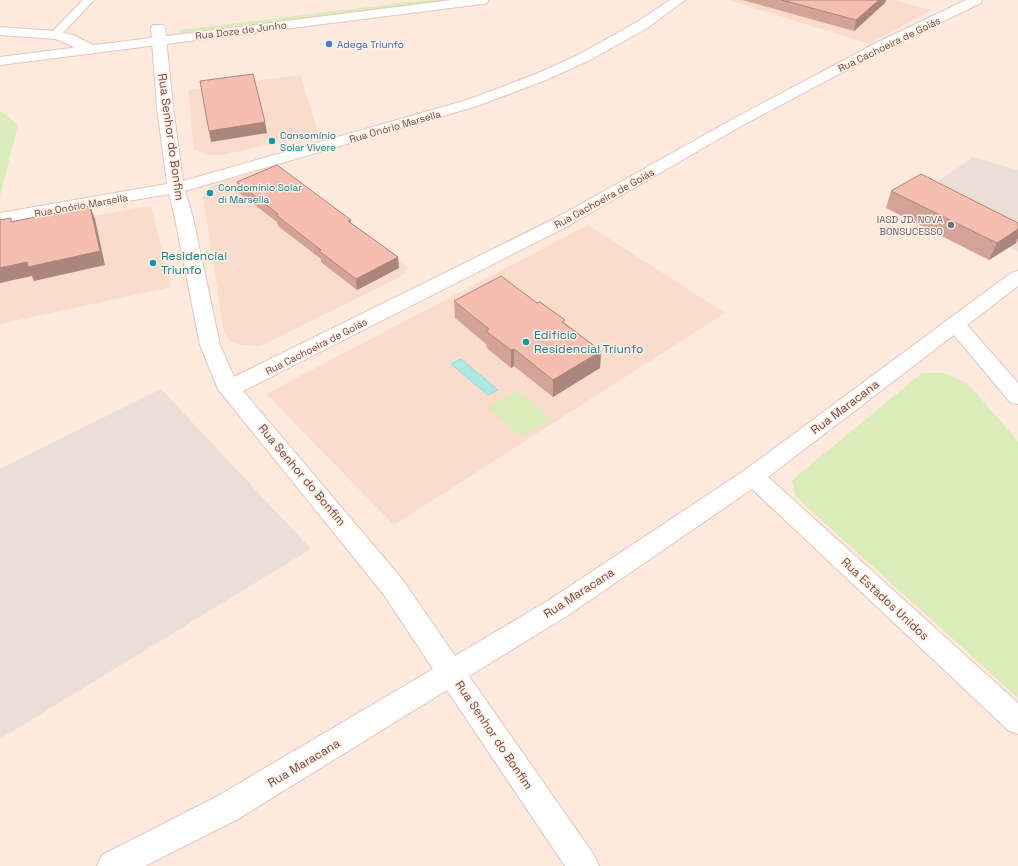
<svg xmlns="http://www.w3.org/2000/svg" width="1018" height="866" viewBox="0 0 1018 866" font-family="'Space Grotesk',sans-serif">
<style>
.residential{fill:#f9dccc}
.industrial{fill:#ebded9}
.green{fill:#d9ecba}
.water{fill:#afe9e5;stroke:#95dbd8}
.lines{fill:none;stroke-linecap:round;stroke-linejoin:round}
.service-casing{stroke:#e4c5bb;stroke-width:2}
.minor-casing{stroke:#e4c5bb;stroke-width:2}
.tertiary-casing{stroke:#e4c5bb;stroke-width:2}
.service{fill:#fff;fill-rule:evenodd}
.minor{fill:#fff;fill-rule:evenodd}
.tertiary{fill:#fff;fill-rule:evenodd}
.wall{fill:#d4a398}
.shaded-wall{fill:#ac857c}
.building{fill:#f6beb1;stroke:#ac857c}
.shop-dot{fill:#3f7fe0;stroke:#ffefe4;stroke-width:1.5}
.culture-dot{fill:#0f9aa8;stroke:#ffefe4;stroke-width:1.5}
.worship-dot{fill:#6b7280;stroke:#ffefe4;stroke-width:1.5}
.labels{text-anchor:middle;stroke-width:3;stroke-linejoin:round;paint-order:stroke}
.far-street-label{font-size:10px;fill:#754b43;stroke:#ffefe4}
.far-shop-label{font-size:10px;fill:#366cbe;stroke:#ffefe4;text-anchor:start}
.far-culture-label{font-size:10px;fill:#0d838f;stroke:#ffefe4;text-anchor:start}
.far-worship-label{font-size:10px;fill:#5b616d;stroke:#ffefe4;text-anchor:end}
.street-label{font-size:12px;fill:#754b43;stroke:#ffefe4}
.culture-label{font-size:12px;fill:#0d838f;stroke:#ffefe4;text-anchor:start}
</style>
<rect width="100%" height="100%" fill="#feeadc"/>
<!-- residential -->
<path class="residential" d="M 728,0 L 893,0 L 932,10 L 869,44 Z
M 300,75 L 318,132 L 224,155 L 207,155 L 194,149 L 188,90 Z
M 273,167 L 407,267 L 405,273 L 398,278 L 260,346 L 240,345 L 230,341 L 224,333 L 203,197 L 209,189 L 219,182 Z
M 151,206 L 171,287 L 0,324 L 0,232 Z
M 588,225 L 725,313 L 394,525 L 266,394 Z"/>
<!-- industrial -->
<path class="industrial" d="M 973,157 L 1018,170 L 1018,252 L 917,196 Z
M 161,389 L 311,549 L 0,739 L 0,469 Z"/>
<!-- green -->
<path class="green" d="M 426,0 L 449,0 L 180,33 L 180,30 Z
M 1,111 L 18,125 L 0,196 L 0,112 Z
M 922,373 L 945,373 L 968,384 L 1018,441 L 1018,698 L 795,496 L 792,480 Z
M 517,390 L 551,418 L 521,437 L 487,408 Z"/>
<!-- water -->
<path class="water" d="M 461,359 L 498,390 L 488,395 L 451,364 Z"/>
<g class="lines">
<defs>
<path id="service" d="M 83,0 L 94,0 L 59,37 L 51,37 L 50,35 L 51,33 Z"/>
<path id="minor" d="M 670,0 L 685,0 L 647,28 L 590,60 L 546,80 L 477,106 L 185,191 L 193,218 L 220,345 L 234,377 L 556,218 L 733,119 L 876,43 L 966,0 L 982,0 L 981,3 L 886,49 L 743,125 L 568,226 L 243,391 L 402,579 L 455,656 L 549,600 L 745,470 L 1011,273 L 1018,271 L 1018,286 L 967,325 L 1018,383 L 1018,404 L 1010,402 L 954,335 L 768,477 L 1018,703 L 1018,734 L 1008,730 L 752,489 L 567,616 L 469,676 L 594,855 L 599,866 L 565,866 L 447,690 L 238,819 L 145,866 L 97,866 L 102,855 L 216,797 L 433,669 L 384,595 L 218,389 L 200,345 L 175,218 L 169,194 L 0,223 L 0,213 L 167,184 L 157,107 L 151,28 L 153,25 L 163,25 L 165,28 L 173,107 L 183,181 L 467,100 L 536,74 L 580,54 L 637,22 Z
M 0,27 L 55,31 L 73,35 L 95,46 L 97,49 L 95,52 C 82,55 68,42 55,39 L 0,35 Z"/>
<path id="tertiary" d="M 452,0 L 488,0 L 487,3 L 482,4 L 0,65 L 0,57 Z"/>
</defs>
<!-- service casing -->
<use href="#service" class="service-casing"/>
<!-- minor casing -->
<use href="#minor" class="minor-casing"/>
<!-- tertiary casing -->
<use href="#tertiary" class="tertiary-casing"/>
<!-- service -->
<use href="#service" class="service"/>
<!-- minor -->
<use href="#minor" class="minor"/>
<!-- tertiary -->
<use href="#tertiary" class="tertiary"/>
</g>
<!-- wall -->
<path class="wall" d="M 742,0 L 886,0 L 885,3 L 854,31 Z
M 237,182 L 351,220 L 351,223 L 398,257 L 399,268 L 357,290 L 321,262 L 321,259 L 278,226 L 277,222 L 239,193 Z
M 891,191 L 1016,243 L 989,260 L 886,208 Z
M 454,301 L 565,323 L 601,351 L 600,368 L 553,397 L 514,366 L 511,368 L 487,348 L 486,344 L 455,318 Z"/>
<!-- shaded-wall -->
<path class="shaded-wall" d="M 879,0 L 886,0 L 885,3 L 854,31 L 856,20 Z
M 265,122 L 267,133 L 211,142 L 209,131 Z
M 90,206 L 95,219 L 105,265 L 34,281 L 32,276 L 0,283 L 0,268 Z
M 1018,229 L 1018,238 L 1016,243 L 989,260 L 997,243 Z
M 398,257 L 399,268 L 357,290 L 356,279 Z
M 514,349 L 514,366 L 511,368 L 511,350 Z
M 601,351 L 600,368 L 553,397 L 553,380 Z"/>
<!-- building -->
<path class="building" d="M 782,0 L 879,0 L 856,20 Z
M 253,74 L 265,122 L 209,131 L 200,81 Z
M 277,165 L 351,220 L 348,221 L 398,257 L 356,279 L 319,251 L 321,250 L 276,215 L 278,214 L 237,182 Z
M 921,174 L 1018,223 L 1018,229 L 997,243 L 891,191 Z
M 90,206 L 100,251 L 28,267 L 27,262 L 0,268 L 0,220 L 11,218 L 11,222 Z
M 501,276 L 537,303 L 540,302 L 565,320 L 562,322 L 601,351 L 553,380 L 514,349 L 511,350 L 486,331 L 489,329 L 454,301 Z"/>
<!-- markers -->
<circle class="shop-dot" cx="329" cy="44" r="4"/>
<g class="culture-dot">
<circle cx="272" cy="141" r="4"/>
<circle cx="210" cy="193" r="4"/>
<circle cx="153" cy="263" r="4"/>
<circle cx="526" cy="342" r="4"/>
</g>
<circle class="worship-dot" cx="951" cy="225" r="4"/>
<g class="labels">
<!-- far-street labels -->
<g class="far-street-label">
<text transform="translate(241 30) rotate(-7)" y="4">Rua Doze de Junho</text>
<text transform="translate(889 44) rotate(-26)" y="4">Rua Cachoeira de Goiás</text>
<text transform="translate(395 126) rotate(-16)" y="4">Rua Onório Marsella</text>
<text transform="translate(604 198) rotate(-29)" y="4">Rua Cachoeira de Goiás</text>
<text transform="translate(81 205) rotate(-10)" y="4">Rua Onório Marsella</text>
<text transform="translate(316 346) rotate(-27)" y="4">Rua Cachoeira de Goiás</text>
</g>
<!-- far-shop labels -->
<g class="far-shop-label">
<text x="337" y="48">Adega Triunfo</text>
</g>
<!-- far-culture labels -->
<g class="far-culture-label">
<text x="280" y="139">Consomínio<tspan x="280" dy="12">Solar Vivere</tspan></text>
<text x="218" y="191">Condomínio Solar<tspan x="218" dy="12">di Marsella</tspan></text>
</g>
<!-- far-worship labels -->
<g class="far-worship-label">
<text x="943" y="223">IASD JD. NOVA<tspan x="943" dy="12">BONSUCESSO</tspan></text>
</g>
<!-- street labels -->
<g class="street-label">
<text transform="translate(171 137) rotate(82)" y="4">Rua Senhor do Bonfim</text>
<text transform="translate(845 407) rotate(-37)" y="4">Rua Maracana</text>
<text transform="translate(302 475) rotate(50)" y="4">Rua Senhor do Bonfim</text>
<text transform="translate(579 593) rotate(-33)" y="4">Rua Maracana</text>
<text transform="translate(885 599) rotate(43)" y="4">Rua Estados Unidos</text>
<text transform="translate(494 735) rotate(56)" y="4">Rua Senhor do Bonfim</text>
<text transform="translate(304 763) rotate(-31)" y="4">Rua Maracana</text>
</g>
<!-- culture labels -->
<g class="culture-label">
<text x="161" y="260">Residencial<tspan x="161" dy="14">Triunfo</tspan></text>
<text x="534" y="339">Edifício<tspan x="534" dy="14">Residencial Triunfo</tspan></text>
</g>
</g>
</svg>
